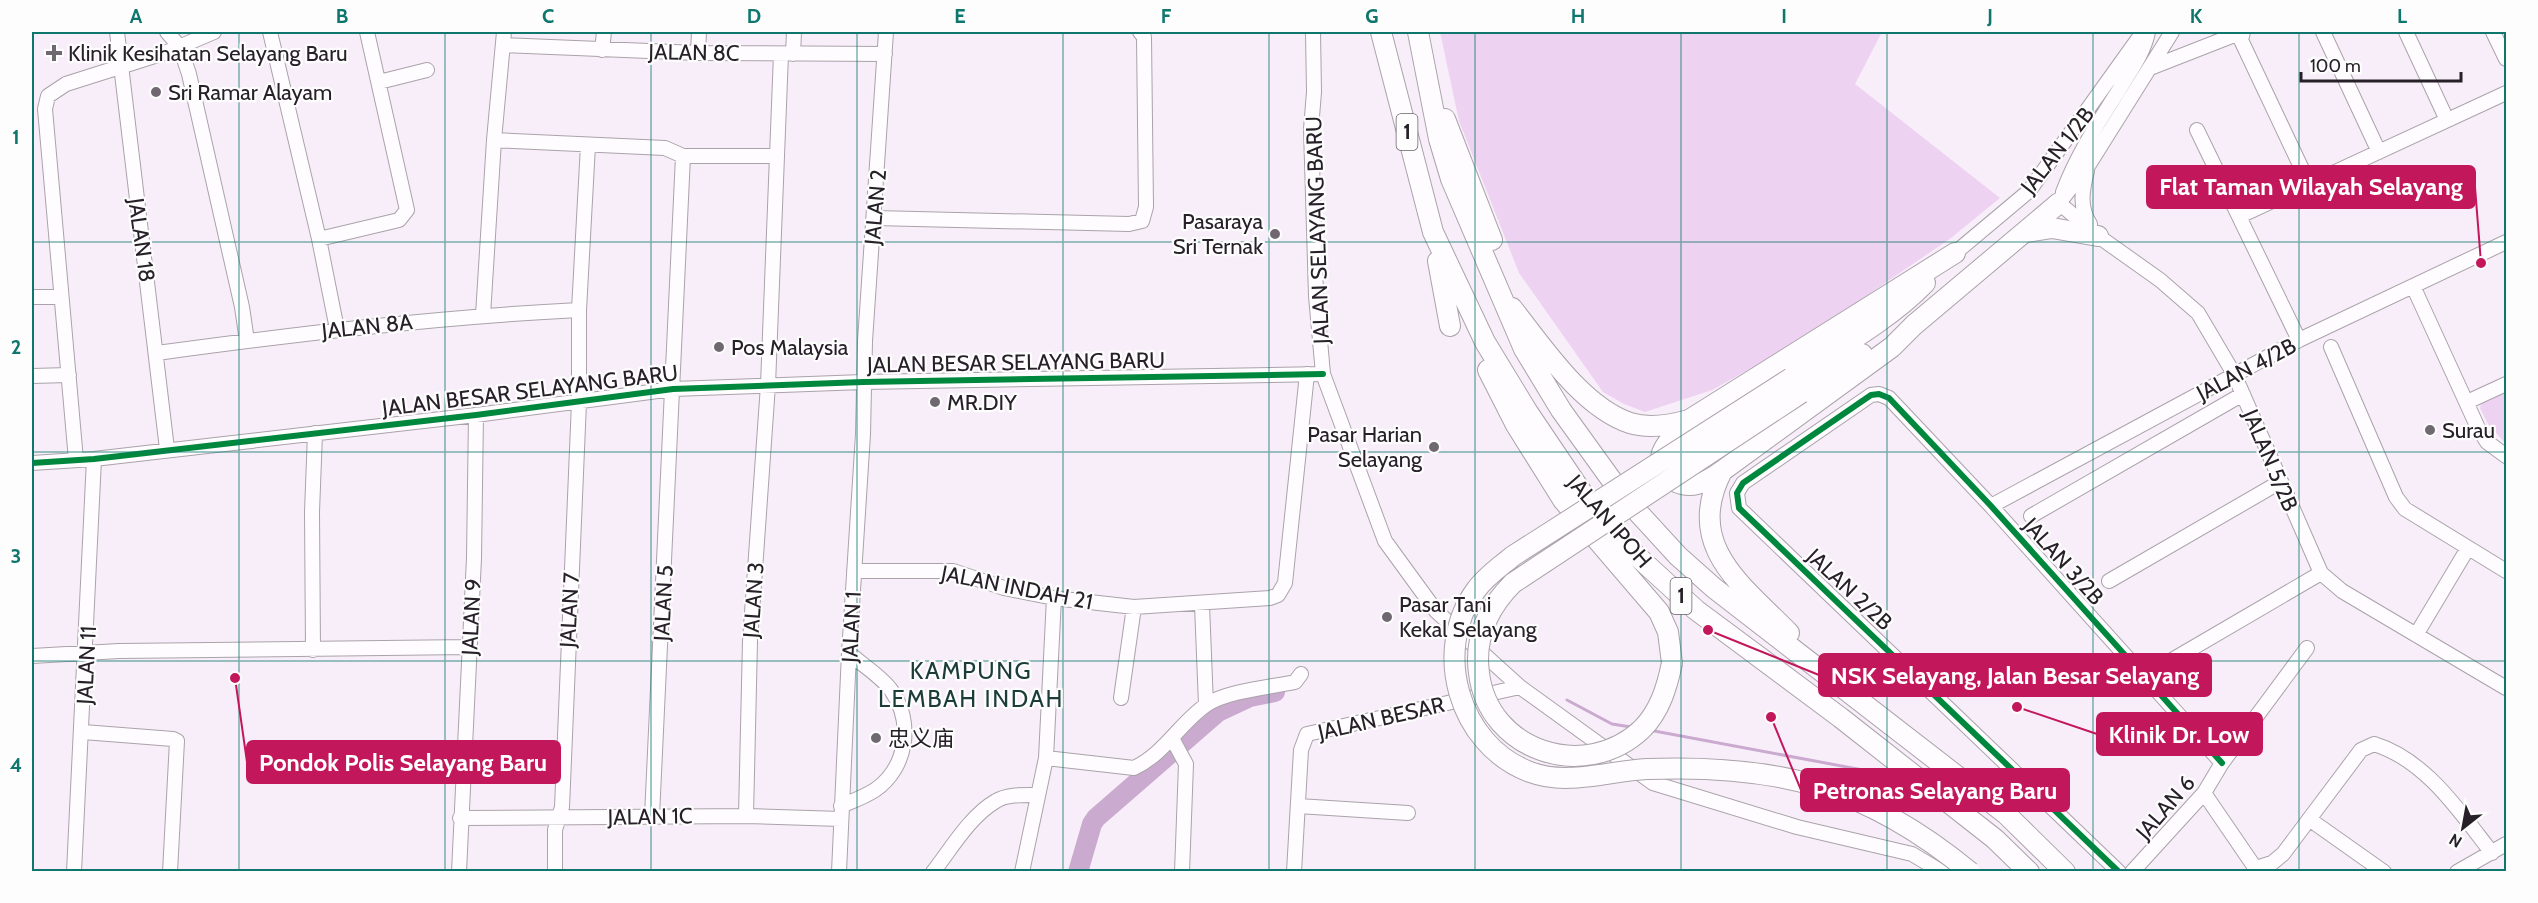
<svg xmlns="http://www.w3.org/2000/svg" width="2538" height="903" viewBox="0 0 2538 903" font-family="Cabin,'Noto Sans SC',sans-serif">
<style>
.green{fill:#eed2f1}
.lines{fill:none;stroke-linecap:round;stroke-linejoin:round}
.stream{stroke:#caaacf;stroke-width:3}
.river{stroke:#caaacf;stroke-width:20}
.minor-casing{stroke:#aaa3aa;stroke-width:16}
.highway-casing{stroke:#aaa3aa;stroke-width:22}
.minor{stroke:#fefcfe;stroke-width:14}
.highway{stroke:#fefcfe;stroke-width:20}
.highway-bridge-casing{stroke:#aaa3aa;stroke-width:22;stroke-linecap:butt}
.highway-bridge{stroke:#fefcfe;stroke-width:20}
.cycleway-casing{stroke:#fdfdfd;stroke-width:10}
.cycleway{stroke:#00873e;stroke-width:6}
.grid{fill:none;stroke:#0f766e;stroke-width:1.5;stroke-opacity:0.55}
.poi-dot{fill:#706871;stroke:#fdfdfd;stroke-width:2}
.labels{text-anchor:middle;stroke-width:4.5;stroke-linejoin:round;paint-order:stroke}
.shield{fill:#fdfdfd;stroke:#676268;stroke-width:1.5}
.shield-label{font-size:21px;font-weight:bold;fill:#272028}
.street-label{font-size:22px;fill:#272028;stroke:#fdfdfd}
.poi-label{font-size:22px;fill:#272028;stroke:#fdfdfd;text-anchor:start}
.neighbourhood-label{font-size:24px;letter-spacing:1.5px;fill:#1b3c37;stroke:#fdfdfd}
.leader{fill:none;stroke:#c2185b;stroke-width:2}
.callout-dot{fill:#c2185b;stroke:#fdfdfd;stroke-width:2}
.callout{fill:#c2185b;stroke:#c2185b;stroke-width:2}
.callout-label{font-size:24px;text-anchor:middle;font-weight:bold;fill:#fff}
.neatline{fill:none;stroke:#0f766e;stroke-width:2}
.grid-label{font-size:20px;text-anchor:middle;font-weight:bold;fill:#0f766e}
</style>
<rect width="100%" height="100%" fill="#f8eef9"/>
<!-- green -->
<path class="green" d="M 1440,32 L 1882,32 L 1855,84 L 2000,198 L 1951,238 L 1797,343 L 1712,390 L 1645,412 L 1624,404 L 1603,392 L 1519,273 L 1459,121 Z
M 2506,390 L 2506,444 L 2488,424 L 2480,408 L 2482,401 Z"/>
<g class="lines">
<!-- stream -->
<path class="stream" d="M 1567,700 L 1612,724 L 1631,727
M 1649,730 L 1863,770 L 1876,776"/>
<!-- river -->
<path class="river" d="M 1078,872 L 1092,824 L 1096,818 L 1218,712 L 1250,697 L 1275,692"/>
<defs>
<path id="minor" d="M 117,32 L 167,449
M 167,32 L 180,47 L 189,74 L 242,307 L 247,341
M 270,32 L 319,239 L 337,329
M 1313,32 L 1314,92 L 1311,129 L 1316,296 L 1323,374 L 1385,541 L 1436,611 L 1520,687 L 1653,783 L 1797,827 L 1912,854 L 1942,872
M 2243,32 L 2241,40 L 2309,184
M 2323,32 L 2379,152
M 2406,32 L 2447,120
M 2493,32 L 2506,59
M 503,45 L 698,53 L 885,54
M 602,50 L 604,32
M 698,53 L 699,32
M 793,54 L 794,32
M 2150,68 L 2242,32
M 379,82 L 427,70
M 2197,130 L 2299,340
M 494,140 L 665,148 L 683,156 L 777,156
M 2087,171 C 2082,191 2079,207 2090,224
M 2063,192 C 2077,155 2098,123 2119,90 C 2130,71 2144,53 2148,32
M 2059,203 L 2098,236 L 2160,280 L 2198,313 L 2234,374 L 2321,573 L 2342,591 L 2506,688
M 2059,203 L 2088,166 L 2172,32
M 2240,216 L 2506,93
M 875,218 L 1129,224 L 1142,221 L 1146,207 L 1144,37 L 1140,32
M 319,239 L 399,220 L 407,210 L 367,32
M 1955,253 L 2029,191 L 2143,32
M 2413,286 L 2478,428 L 2487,442 L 2506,456
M 32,297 L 60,297
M 483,315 L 494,140 L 504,32
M 2331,347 L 2396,497 L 2405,509 L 2506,571
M 157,353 C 297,334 437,317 579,310
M 32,376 L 69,375
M 2467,402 L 2506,384
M 76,460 L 45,109 L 48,96 L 66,84 L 167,52 L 214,32
M 32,463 L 94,459 L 476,415 L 673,389 L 863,382 L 1323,374
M 1991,506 L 2299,340 L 2506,242
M 2031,516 L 2243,394
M 854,571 L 953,571 L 1004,588 L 1054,598 L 1134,607 L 1270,598 L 1278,595 L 1285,583 L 1307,374
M 2109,581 L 2280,482
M 1202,605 L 1206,705
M 2416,635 L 2468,548
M 313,650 L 312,512 L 315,433
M 32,656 L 119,651 L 470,647
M 2143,677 L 2321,573
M 1121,698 L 1134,607
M 83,732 L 173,739 L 177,741 L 170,872
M 1173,740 L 1186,764 L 1182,872
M 1046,758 L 1134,768 C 1164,754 1180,723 1206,705 C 1226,691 1271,687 1295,682 L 1301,674
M 2204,793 L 2258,872
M 841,806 C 853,801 864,797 875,790 C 907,768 914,722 891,690 C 881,676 862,665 849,653
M 1298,806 L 1408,813
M 652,816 L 683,156
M 746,816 L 750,641 L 768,385 L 781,54
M 460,818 L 746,816 L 841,819
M 2309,819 L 2384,872
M 2256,868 L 2272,863 L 2283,854 L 2361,750 L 2374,744 C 2426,760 2460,812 2492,853
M 74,872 L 94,459
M 459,872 L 474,558 L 476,415
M 555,872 L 555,830 L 562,807 L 579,402 L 579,310 L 588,145
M 839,872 L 849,653 L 863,434 L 865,341 L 886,32
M 933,872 C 951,849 970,816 996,801 C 1007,794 1024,795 1037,795
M 1022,872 L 1046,758 L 1054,598
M 1294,872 L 1301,750 L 1307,734 L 1520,687
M 2119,872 L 1739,508 L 1737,493 L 1743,483 L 1871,395 L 1879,394 L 1889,398 L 1991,506 L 2222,763
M 2132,872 L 2204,793 L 2222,763 L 2307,648
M 2457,872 L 2506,844"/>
<path id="highway" d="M 1381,32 L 1433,232 L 1485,342 L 1527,411 L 1587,500 L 1626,546 L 1696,610 L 1841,718 L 1995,839 L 2029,872
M 1418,32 L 1439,139 L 1451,179 L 1524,349 L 1561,410 L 1623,496 L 1678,556 L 1714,588 L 2006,814 L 2065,872
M 1445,119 L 1492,240
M 2027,232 L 2052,228 L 2098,236
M 1438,261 L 1450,326
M 1512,308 C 1542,346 1582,407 1630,423 C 1649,429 1671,425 1689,420 L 1955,253
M 1488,370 L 1516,425 L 1563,500 L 1659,612 L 1668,632 L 1672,663
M 1791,378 C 1836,349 1888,321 1925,283
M 1801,393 L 1862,354
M 1689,420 C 1680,430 1667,440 1662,453 C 1656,474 1678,489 1697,484 C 1706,482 1714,477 1722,471
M 1789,633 C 1741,584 1684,546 1722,471 L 1892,347 L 1914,325 L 2059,203"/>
</defs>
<!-- minor casing -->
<use href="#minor" class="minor-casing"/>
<!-- highway casing -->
<use href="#highway" class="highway-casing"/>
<!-- minor -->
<use href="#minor" class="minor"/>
<!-- highway -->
<use href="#highway" class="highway"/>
<defs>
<path id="highway-bridge" d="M 1791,378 L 1513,556 C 1501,566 1486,576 1476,590 C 1432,650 1458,745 1530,772 C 1567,786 1608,771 1647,769 C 1779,764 1867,787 1970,872
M 1672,663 C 1667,687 1660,711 1642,729 C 1585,783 1488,751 1479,673 C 1474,637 1488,608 1513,583 L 1801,393"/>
</defs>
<!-- highway-bridge casing -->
<use href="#highway-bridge" class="highway-bridge-casing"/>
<!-- highway-bridge -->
<use href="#highway-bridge" class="highway-bridge"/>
<defs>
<path id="cycleway" d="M 32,463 L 94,459 L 476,415 L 673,389 L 863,382 L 1323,374
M 2119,872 L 1739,508 L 1737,493 L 1743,483 L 1871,395 L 1879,394 L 1889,398 L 1991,506 L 2222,763"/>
</defs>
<!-- cycleway casing -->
<use href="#cycleway" class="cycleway-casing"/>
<!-- cycleway -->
<use href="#cycleway" class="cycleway"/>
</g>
<!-- grid -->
<path class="grid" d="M 239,32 L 239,872M 445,32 L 445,872M 651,32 L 651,872M 857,32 L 857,872M 1063,32 L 1063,872M 1269,32 L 1269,872M 1475,32 L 1475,872M 1681,32 L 1681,872M 1887,32 L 1887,872M 2093,32 L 2093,872M 2299,32 L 2299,872M 32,242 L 2506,242M 32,452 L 2506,452M 32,661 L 2506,661"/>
<!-- markers -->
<g class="poi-dot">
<path d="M51 44h6v6h6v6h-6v6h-6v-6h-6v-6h6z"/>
<circle cx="156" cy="92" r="6"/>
<circle cx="1275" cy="234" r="6"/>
<circle cx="719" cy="347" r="6"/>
<circle cx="935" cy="402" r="6"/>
<circle cx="2430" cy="430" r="6"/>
<circle cx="1434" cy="447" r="6"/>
<circle cx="1387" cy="617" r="6"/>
<circle cx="876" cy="738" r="6"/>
</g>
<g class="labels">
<!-- shield labels -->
<g class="shield">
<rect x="1396.5" y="114" width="21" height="36" rx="4.5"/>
<rect x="1670.5" y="578" width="21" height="36" rx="4.5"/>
</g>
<g class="shield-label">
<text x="1407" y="139">1</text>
<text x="1681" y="603">1</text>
</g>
<!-- street labels -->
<g class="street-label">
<text transform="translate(694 52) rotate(1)" y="8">JALAN 8C</text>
<text transform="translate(2057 150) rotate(-52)" y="8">JALAN 1/2B</text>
<text transform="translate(875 207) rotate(-85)" y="8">JALAN 2</text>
<text transform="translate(1317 230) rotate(-92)" y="8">JALAN SELAYANG BARU</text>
<text transform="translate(142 240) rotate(82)" y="8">JALAN 18</text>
<text transform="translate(367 326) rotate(-6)" y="8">JALAN 8A</text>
<text transform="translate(1016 362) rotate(-1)" y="8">JALAN BESAR SELAYANG BARU</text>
<text transform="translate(2246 369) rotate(-28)" y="8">JALAN 4/2B</text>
<text transform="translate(530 390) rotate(-7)" y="8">JALAN BESAR SELAYANG BARU</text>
<text transform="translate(2271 460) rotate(67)" y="8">JALAN 5/2B</text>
<text transform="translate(1610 521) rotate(49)" y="8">JALAN IPOH</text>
<text transform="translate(2064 561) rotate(48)" y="8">JALAN 3/2B</text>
<text transform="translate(1017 587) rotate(11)" y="8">JALAN INDAH 21</text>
<text transform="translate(1850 589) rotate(43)" y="8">JALAN 2/2B</text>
<text transform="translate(753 600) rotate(-86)" y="8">JALAN 3</text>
<text transform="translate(663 603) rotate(-87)" y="8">JALAN 5</text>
<text transform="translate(569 610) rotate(-87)" y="8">JALAN 7</text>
<text transform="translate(471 617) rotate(-87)" y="8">JALAN 9</text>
<text transform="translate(851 627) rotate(-87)" y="8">JALAN 1</text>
<text transform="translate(86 665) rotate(-87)" y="8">JALAN 11</text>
<text transform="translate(1381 718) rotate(-13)" y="8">JALAN BESAR</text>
<text transform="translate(2165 807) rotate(-49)" y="8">JALAN 6</text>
<text transform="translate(650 816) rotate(-1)" y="8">JALAN 1C</text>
</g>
<!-- poi labels -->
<g class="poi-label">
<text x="68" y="61">Klinik Kesihatan Selayang Baru</text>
<text x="168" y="100">Sri Ramar Alayam</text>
<text x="1263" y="229" text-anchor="end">Pasaraya<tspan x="1263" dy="25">Sri Ternak</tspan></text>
<text x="731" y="355">Pos Malaysia</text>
<text x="947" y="410">MR.DIY</text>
<text x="2442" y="438">Surau</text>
<text x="1422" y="442" text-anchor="end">Pasar Harian<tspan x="1422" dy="25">Selayang</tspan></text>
<text x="1399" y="612">Pasar Tani<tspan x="1399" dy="25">Kekal Selayang</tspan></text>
<text x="888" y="746">忠义庙</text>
</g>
<!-- neighbourhood labels -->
<g class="neighbourhood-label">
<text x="971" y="679">KAMPUNG<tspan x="971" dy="28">LEMBAH INDAH</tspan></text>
</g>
</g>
<!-- callouts -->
<path class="leader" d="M2481 263L2475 187M1708 630L1819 675M2017 707L2097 734M235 678L247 762M1771 717L1801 790"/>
<g class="callout-dot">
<circle cx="2481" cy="263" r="6"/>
<circle cx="1708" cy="630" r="6"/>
<circle cx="2017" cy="707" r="6"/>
<circle cx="235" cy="678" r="6"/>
<circle cx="1771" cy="717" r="6"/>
</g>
<g class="callout">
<rect x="2147" y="166" width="328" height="42" rx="6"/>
<rect x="1819" y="654" width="392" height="42" rx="6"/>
<rect x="2097" y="713" width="165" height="42" rx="6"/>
<rect x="247" y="741" width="313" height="42" rx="6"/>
<rect x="1801" y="769" width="268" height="42" rx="6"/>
</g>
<g class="callout-label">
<text x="2311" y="195">Flat Taman Wilayah Selayang</text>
<text x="2015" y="684">NSK Selayang, Jalan Besar Selayang</text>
<text x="2179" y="743">Klinik Dr. Low</text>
<text x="403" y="771">Pondok Polis Selayang Baru</text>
<text x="1935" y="799">Petronas Selayang Baru</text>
</g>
<!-- border -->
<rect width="2538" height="903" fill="none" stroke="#fdfdfd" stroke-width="66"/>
<!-- north arrow -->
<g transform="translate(2463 828) rotate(211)" stroke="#fdfdfd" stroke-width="4.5" paint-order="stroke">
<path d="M0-4.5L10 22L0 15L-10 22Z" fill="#272028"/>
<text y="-9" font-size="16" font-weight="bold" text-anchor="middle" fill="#272028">N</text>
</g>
<!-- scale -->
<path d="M2301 72v9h160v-9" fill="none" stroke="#272028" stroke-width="3"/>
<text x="2310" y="72" font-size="18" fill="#272028" stroke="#fdfdfd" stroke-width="4.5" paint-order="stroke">100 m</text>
<rect x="33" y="33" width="2472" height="837" class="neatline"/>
<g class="grid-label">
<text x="136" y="23">A</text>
<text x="342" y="23">B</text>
<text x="548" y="23">C</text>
<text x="754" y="23">D</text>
<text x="960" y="23">E</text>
<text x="1166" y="23">F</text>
<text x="1372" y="23">G</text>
<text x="1578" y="23">H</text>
<text x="1784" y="23">I</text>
<text x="1990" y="23">J</text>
<text x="2196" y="23">K</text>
<text x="2402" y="23">L</text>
<text x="16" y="144">1</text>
<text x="16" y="354">2</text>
<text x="16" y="563">3</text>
<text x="16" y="772">4</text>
</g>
</svg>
